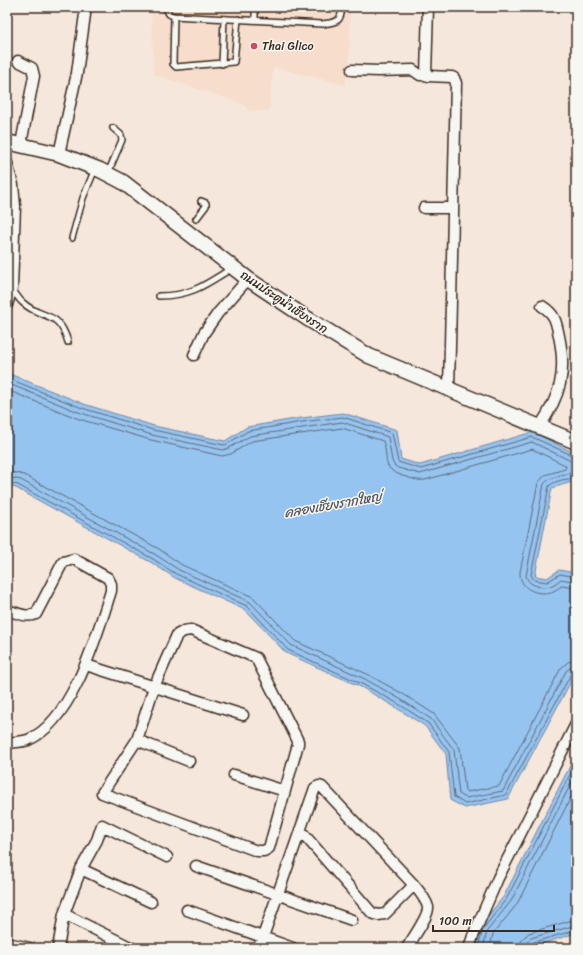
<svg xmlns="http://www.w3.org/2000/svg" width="583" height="955" viewBox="0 0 583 955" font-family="Sriracha,'Playpen Sans Thai',sans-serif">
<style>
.built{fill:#f6ddcc}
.water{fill:#96c4f1;stroke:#72869d}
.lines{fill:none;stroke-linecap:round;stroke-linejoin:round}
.shore{stroke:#5f6872;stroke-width:1}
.lane-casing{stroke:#3b2a1e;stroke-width:8}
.street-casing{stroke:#3b2a1e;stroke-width:13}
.secondary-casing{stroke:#3b2a1e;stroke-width:17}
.lane{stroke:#f6f6f2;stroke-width:5}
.street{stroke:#f6f6f2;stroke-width:10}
.secondary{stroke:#f6f6f2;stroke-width:14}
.poi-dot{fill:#d1495b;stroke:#f6f6f2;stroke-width:1.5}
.labels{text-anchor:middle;stroke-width:3;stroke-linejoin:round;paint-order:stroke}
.poi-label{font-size:12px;fill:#3b2a1e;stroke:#f6f6f2;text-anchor:start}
.street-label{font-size:12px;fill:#3b2a1e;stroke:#f6f6f2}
.water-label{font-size:13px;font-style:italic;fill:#56585d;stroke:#f6f6f2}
</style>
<rect width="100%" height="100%" fill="#f6e7dc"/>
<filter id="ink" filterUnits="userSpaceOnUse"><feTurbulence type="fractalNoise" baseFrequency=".025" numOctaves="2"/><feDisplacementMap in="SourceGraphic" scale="8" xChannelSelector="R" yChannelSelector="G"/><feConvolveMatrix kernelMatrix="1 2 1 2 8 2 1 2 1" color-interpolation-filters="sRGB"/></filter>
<g filter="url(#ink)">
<!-- built -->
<path class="built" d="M 151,7 L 350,7 L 349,64 L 345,85 L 273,67 L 269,111 L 249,111 L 245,105 L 154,74 Z"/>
<!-- water -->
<path class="water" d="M 7,373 L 84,404 L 154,426 L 225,441 L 247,427 L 301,418 L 343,413 L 397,430 L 401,459 L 420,465 L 533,432 L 576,454 L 576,484 L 572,482 L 552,488 L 535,576 L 547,578 L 559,570 L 576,573 L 576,672 L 508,799 L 465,808 L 450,800 L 446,754 L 425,726 L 395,707 L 361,687 L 286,653 L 245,610 L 175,578 L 152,563 L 16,488 L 7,485 Z
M 576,754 L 576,933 L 529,948 L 474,948 L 479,927 L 504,896 Z"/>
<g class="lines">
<!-- shore -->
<path class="shore" d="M 7,378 L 82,408 L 153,430 L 224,445 L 227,444 L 248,431 L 302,422 L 343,417 L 392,433 L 398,462 L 421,469 L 532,437 L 576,457
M 7,383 L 81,413 L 152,435 L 223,450 L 229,448 L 250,436 L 342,422 L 388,437 L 392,461 L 394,465 L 398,468 L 420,474 L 532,442 L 571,461 L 576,462
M 7,390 L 79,419 L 151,440 L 222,456 L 231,454 L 252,441 L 342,428 L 383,441 C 390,462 379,468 406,477 C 413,479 418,481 425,480 L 532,449 L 565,465 L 566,467 L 565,469 L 545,475 L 538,483 L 520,572 C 519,588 536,596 551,592 C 555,591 558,588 562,586 L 576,588
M 7,471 L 24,475 L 159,549 L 182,565 L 253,597 L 295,641 L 367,674 L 403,694 L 434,714 L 460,748 L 465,790 L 467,792 L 499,786 L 561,668 L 568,662 L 576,660
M 576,474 C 567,472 549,477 544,484 L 526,576 C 528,585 541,589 550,586 C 554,585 557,582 561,579 L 576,582
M 7,477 L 21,480 L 156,555 L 179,570 L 250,602 L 291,645 L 365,679 L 400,699 L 431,719 L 454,750 L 459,794 L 466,798 L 503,791 L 566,671 L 571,667 L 576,666
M 576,480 C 569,477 554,481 549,486 L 531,575 L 534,580 L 547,582 L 560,574 L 576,577
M 7,482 L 18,485 L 153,559 L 176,574 L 247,606 L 288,650 L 362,684 L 397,703 L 428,723 L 449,752 L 454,797 L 465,804 L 506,795 L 571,674 L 576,671
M 478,948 L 483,929 L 507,898 L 576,763
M 483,948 L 487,931 L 511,901 L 576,774
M 490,948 L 493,934 L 517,904 L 576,787
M 520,948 L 522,939 L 529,933 L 576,919
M 526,948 L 527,942 L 531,938 L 576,925
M 531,948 L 531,944 L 534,942 L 576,930"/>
<defs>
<path id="lane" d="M 165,7 L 169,14 L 173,16 L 322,24 C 336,22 341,23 342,7
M 174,16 L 173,64 L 176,67 L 234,62 L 238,19
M 255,20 L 255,7
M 222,64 L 224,19
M 108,173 L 122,140 L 121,135 L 113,128
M 196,219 L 206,206 L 206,203 L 201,201
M 72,238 L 83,198 L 95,169
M 12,289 C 15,293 18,298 22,302 C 42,321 58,308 68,342
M 159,296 C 192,296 206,284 232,268"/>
<path id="street" d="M 428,7 L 426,75 L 428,76 L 452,77 L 454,78 L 456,83 L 449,389
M 18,61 L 32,68 L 34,76 L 21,144
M 352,70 L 378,71 L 413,70 L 420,75 L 426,75
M 59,154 L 77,73 L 86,7
M 7,163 L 13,185 L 15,206 L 12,288 L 7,305
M 424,208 L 453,208
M 194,355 L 204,333 L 218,313 L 248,279
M 540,426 C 560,396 567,373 559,336 C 556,321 555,314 542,306
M 7,610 C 17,613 26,618 36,614 L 63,562 L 74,559 L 108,578 L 111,584 L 111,591 C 97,634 73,721 28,740 C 22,742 14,742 7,743
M 191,630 L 256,658 L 298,741 L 298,744 L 269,848 L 264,851 L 257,851 L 102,793 L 137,740 L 154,687 L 177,635 L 184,631 Z
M 86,665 L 243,715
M 137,740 L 189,761
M 234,775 L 285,791
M 300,830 L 372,913 L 378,915 L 385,914 L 414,885
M 196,866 L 352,920
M 81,869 L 151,902
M 187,910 L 293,948
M 64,914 L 132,948
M 7,943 L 30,948
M 58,948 L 64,914 L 81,869 L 97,840 L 102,825 L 167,857
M 259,948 L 315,788 L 319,786 L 322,787 L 414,885 C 419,891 426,899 428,907 C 429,916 412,939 407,948
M 469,948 L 473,936 L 498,878 L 576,724"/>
<path id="secondary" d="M 7,142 L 59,154 L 100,170 L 123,182 L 248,279 L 308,319 L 369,356 L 576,442"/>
</defs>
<!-- lane casing -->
<use href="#lane" class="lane-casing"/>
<!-- street casing -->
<use href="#street" class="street-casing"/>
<!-- secondary casing -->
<use href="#secondary" class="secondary-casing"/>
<!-- lane -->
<use href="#lane" class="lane"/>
<!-- street -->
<use href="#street" class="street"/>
<!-- secondary -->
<use href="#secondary" class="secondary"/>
</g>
</g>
<!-- markers -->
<circle class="poi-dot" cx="254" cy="46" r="4"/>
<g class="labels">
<!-- poi labels -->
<g class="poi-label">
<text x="262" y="50">Thai Glico</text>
</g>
<!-- street labels -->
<g class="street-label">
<text transform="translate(284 302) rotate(34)" y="4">ถนนประตูน้ำเชียงราก</text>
</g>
<!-- water labels -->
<g class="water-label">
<text transform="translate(333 504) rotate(-10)" y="5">คลองเชียงรากใหญ่</text>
</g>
</g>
<!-- margin -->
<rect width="583" height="955" fill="none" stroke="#f6f6f2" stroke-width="24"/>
<rect x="12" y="12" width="559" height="931" fill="none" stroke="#3b2a1e" stroke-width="1.5" filter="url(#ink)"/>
<!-- scale -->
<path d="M433 925v6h121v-6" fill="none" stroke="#3b2a1e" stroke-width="2"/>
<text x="439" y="925" font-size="12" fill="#3b2a1e" stroke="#f6f6f2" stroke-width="3" paint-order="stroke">100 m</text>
</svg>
